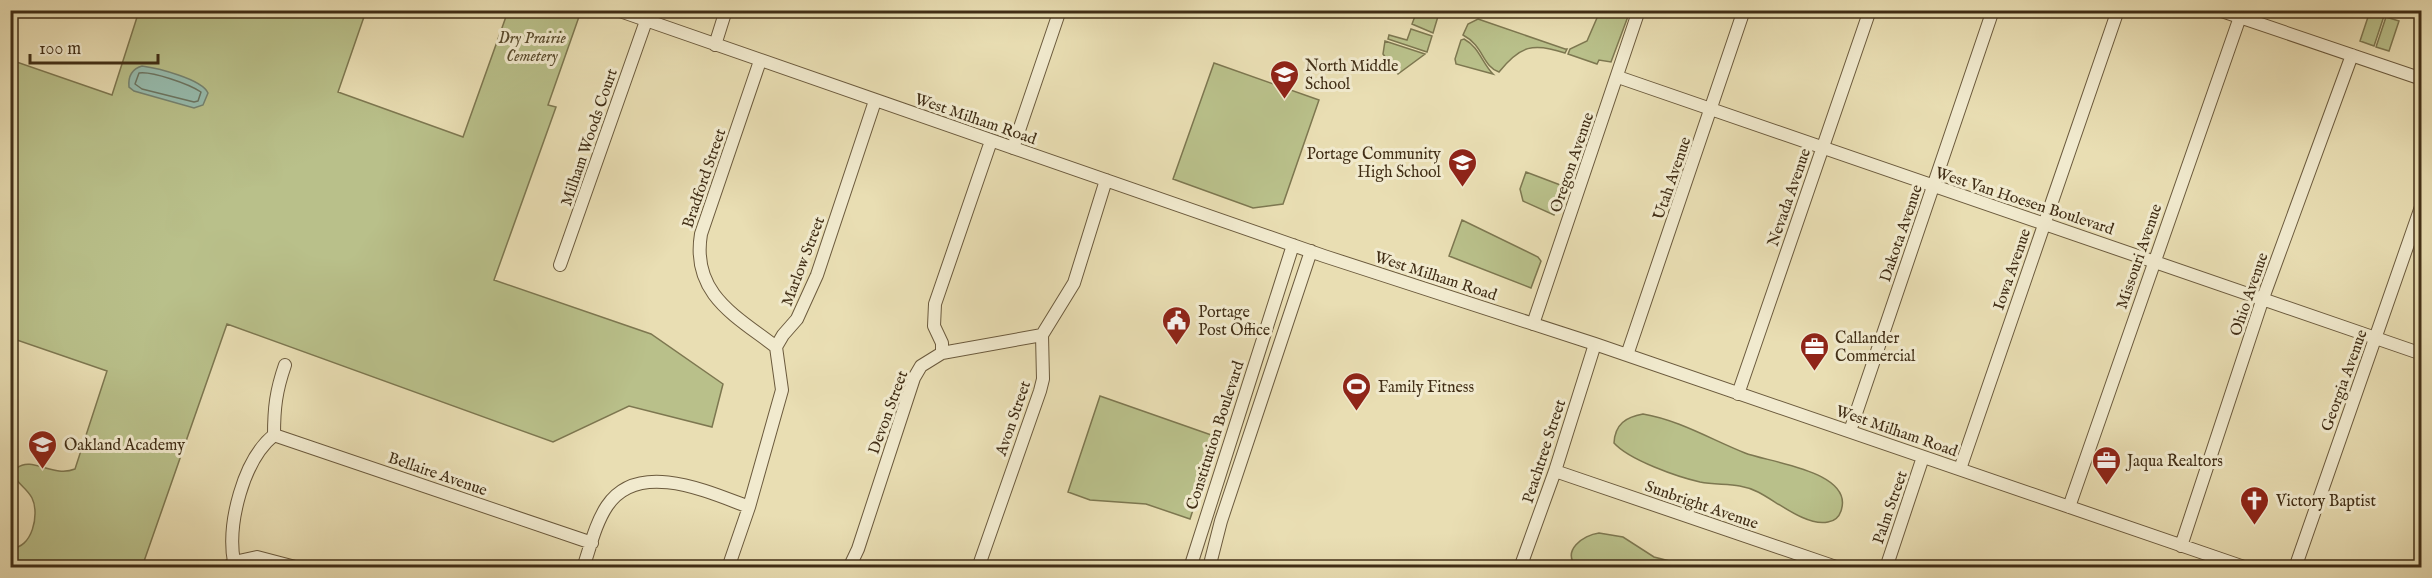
<svg xmlns="http://www.w3.org/2000/svg" width="2432" height="578" viewBox="0 0 2432 578" font-family="'IM FELL English',serif">
<style>
.green{fill:#b9c08a;stroke:#7d7750;stroke-width:1.5}
.water{fill:#97bcae;stroke:#758371;stroke-width:1.5}
.lines{fill:none;stroke-linecap:round;stroke-linejoin:round}
.shore{stroke:#6c7562;stroke-width:1.5}
.minor-casing{stroke:#6b5a3d;stroke-width:14}
.minor{stroke:#f1eace;stroke-width:12}
.labels{text-anchor:middle;stroke-width:6;stroke-linejoin:round;paint-order:stroke}
.park-label{font-size:16px;font-style:italic;fill:#594b2d;stroke:#f1eace}
.poi-label{font-size:16px;fill:#412e16;stroke:#f1eace;text-anchor:start}
.street-label{font-size:16px;fill:#412e16;stroke:#f1eace}
</style>
<rect width="100%" height="100%" fill="#e9deb3"/>
<filter id="stains"><feTurbulence type="fractalNoise" baseFrequency=".00333" numOctaves="4"/><feColorMatrix values="0 0 0 0 .2 0 0 0 0 .09 0 0 0 0 .02 0 0 0 .5 -.17"/></filter>
<radialGradient id="worn" r=".72"><stop offset=".6" stop-color="#630" stop-opacity="0"/><stop offset="1" stop-color="#630" stop-opacity=".3"/></radialGradient>
<!-- green -->
<path class="green" d="M 139,11 L 366,11 L 338,92 L 463,137 L 508,11 L 581,11 L 548,105 L 556,107 L 494,280 L 651,334 L 723,384 L 712,427 L 629,406 L 553,442 L 227,324 L 142,567 L 11,567 L 11,548 C 32,549 40,514 32,498 C 28,490 21,486 16,479 L 17,468 C 32,456 53,478 75,469 L 107,371 L 11,338 L 11,60 L 112,95 Z
M 1417,11 L 1430,11 L 1439,13 L 1433,33 L 1412,24 Z
M 1600,11 L 1630,11 L 1611,62 L 1599,60 L 1597,64 L 1568,54 L 1570,49 L 1587,41 Z
M 2370,11 L 2384,16 L 2374,46 L 2360,41 Z
M 2386,17 L 2399,21 L 2389,51 L 2376,47 Z
M 1478,19 L 1565,49 L 1567,49 L 1565,53 C 1533,42 1520,46 1499,72 C 1482,66 1484,46 1463,35 L 1468,24 Z
M 1411,29 L 1432,36 L 1427,52 L 1388,39 L 1389,35 L 1407,40 Z
M 1464,39 C 1479,47 1482,63 1493,74 L 1456,64 L 1455,59 L 1461,40 Z
M 1385,41 L 1425,54 L 1398,74 L 1383,54 Z
M 1214,63 L 1319,100 L 1283,204 L 1253,208 L 1173,179 Z
M 1526,172 L 1563,186 L 1554,215 L 1523,201 L 1520,189 Z
M 1462,220 L 1538,257 L 1541,261 L 1531,288 L 1449,256 Z
M 1100,396 L 1217,437 L 1190,519 L 1146,504 L 1090,500 L 1068,492 Z
M 1643,414 C 1679,420 1712,440 1745,453 C 1767,462 1855,471 1841,511 C 1839,517 1835,521 1828,522 C 1807,527 1776,501 1758,492 C 1739,482 1720,486 1700,482 C 1678,477 1629,460 1614,443 C 1615,424 1626,417 1643,414 Z
M 1599,533 L 1623,537 L 1654,557 L 1693,567 L 1577,567 C 1561,551 1583,535 1599,533 Z"/>
<!-- water -->
<path class="water" d="M 142,66 C 157,68 202,79 208,93 L 203,105 L 194,108 L 134,91 L 129,87 C 128,77 132,69 142,66 Z"/>
<g class="lines">
<!-- shore -->
<path class="shore" d="M 139,73 C 152,71 189,84 201,92 L 198,101 L 194,102 L 142,89 L 135,84 Z"/>
<defs>
<path id="minor" d="M 617,10 L 1324,256 L 1595,344 L 2247,568
M 2219,10 L 2422,79
M 715,45 L 726,10
M 760,61 L 701,234 C 691,294 736,316 776,347
M 1618,77 L 2422,354
M 1013,148 L 1060,10
M 560,265 L 646,21
M 1533,324 L 1639,10
M 942,353 L 1042,335
M 1627,355 L 1744,10
M 1738,394 L 1870,10
M 1850,431 L 1993,10
M 274,435 L 592,543
M 1960,469 L 2118,10
M 1555,471 L 1839,568
M 2069,507 L 2240,17
M 2181,546 L 2263,298 L 2352,55
M 234,562 L 257,557 L 299,568
M 226,568 L 234,562 C 227,524 243,460 274,435 C 274,408 276,391 285,365
M 583,568 C 590,548 595,524 607,506 C 638,459 709,492 749,507
M 728,568 L 749,507 L 782,390 L 776,347 L 783,335 L 797,319 L 817,275 L 875,101
M 849,568 L 858,549 L 914,378 L 921,366 L 942,353 L 942,343 L 934,326 L 935,304 L 991,141
M 978,568 L 1040,391 L 1043,379 L 1042,335 L 1074,283 L 1106,180
M 1190,568 L 1293,245
M 1209,568 L 1221,521 L 1311,251
M 1520,568 L 1555,471 L 1595,344
M 1886,568 L 1923,457
M 2295,568 L 2422,204"/>
</defs>
<!-- minor casing -->
<use href="#minor" class="minor-casing"/>
<!-- minor -->
<use href="#minor" class="minor"/>
</g>
<!-- icons -->
<defs>
<symbol id="school-pin" viewBox="-11 -11 22 30"><path d="M0 17L-7.5 6A9.5 9.5 0 1 1 7.5 6Z" fill="#8f2418" stroke="#f1eace"/><path d="M0-5L7-2L0 1L-7-2ZM-4 1L0 2.5L4 1V4Q0 6-4 4Z" fill="#fff"/></symbol>
<symbol id="civic-pin" viewBox="-11 -11 22 30"><path d="M0 17L-7.5 6A9.5 9.5 0 1 1 7.5 6Z" fill="#8f2418" stroke="#f1eace"/><path d="M-.6-6.5H3V-4.5H.6V-3L4-1V1h2V6H-6V1h2V-1L-.6-3ZM-1.2 2.5V6h2.4V2.5Z" fill="#fff"/></symbol>
<symbol id="office-pin" viewBox="-11 -11 22 30"><path d="M0 17L-7.5 6A9.5 9.5 0 1 1 7.5 6Z" fill="#8f2418" stroke="#f1eace"/><path d="M-6-3h4V-5.5h4V-3h4V5H-6ZM-1-4.5V-3h2v-1.5ZM-6 0V1H6V0Z" fill="#fff"/></symbol>
<symbol id="stadium-pin" viewBox="-11 -11 22 30"><path d="M0 17L-7.5 6A9.5 9.5 0 1 1 7.5 6Z" fill="#8f2418" stroke="#f1eace"/><path d="M0-5a6.5 5 0 1 0 0 10a6.5 5 0 1 0 0-10ZM-3.5-1.8h7v3.6h-7Z" fill="#fff"/></symbol>
<symbol id="church-pin" viewBox="-11 -11 22 30"><path d="M0 17L-7.5 6A9.5 9.5 0 1 1 7.5 6Z" fill="#8f2418" stroke="#f1eace"/><path d="M-1.2-6h2.4v3.5h3.3v2.4h-3.3V6h-2.4V-.1h-3.3v-2.4h3.3Z" fill="#fff"/></symbol>
</defs>
<g fill-rule="evenodd">
<use href="#school-pin" x="1268" y="58" width="33" height="45"/>
<use href="#school-pin" x="1446" y="146" width="33" height="45"/>
<use href="#civic-pin" x="1160" y="304" width="33" height="45"/>
<use href="#office-pin" x="1798" y="330" width="33" height="45"/>
<use href="#stadium-pin" x="1340" y="370" width="33" height="45"/>
<use href="#school-pin" x="26" y="428" width="33" height="45"/>
<use href="#office-pin" x="2090" y="444" width="33" height="45"/>
<use href="#church-pin" x="2238" y="484" width="33" height="45"/>
</g>
<g class="labels">
<!-- park labels -->
<g class="park-label">
<text x="532" y="43">Dry Prairie<tspan x="532" dy="18">Cemetery</tspan></text>
</g>
<!-- poi labels -->
<g class="poi-label">
<text x="1305" y="71">North Middle<tspan x="1305" dy="18">School</tspan></text>
<text x="1441" y="159" text-anchor="end">Portage Community<tspan x="1441" dy="18">High School</tspan></text>
<text x="1198" y="317">Portage<tspan x="1198" dy="18">Post Office</tspan></text>
<text x="1835" y="343">Callander<tspan x="1835" dy="18">Commercial</tspan></text>
<text x="1378" y="392">Family Fitness</text>
<text x="64" y="450">Oakland Academy</text>
<text x="2127" y="466">Jaqua Realtors</text>
<text x="2276" y="506">Victory Baptist</text>
</g>
<!-- street labels -->
<g class="street-label">
<text transform="translate(976 118) rotate(19)" y="6">West Milham Road</text>
<text transform="translate(588 137) rotate(-71)" y="6">Milham Woods Court</text>
<text transform="translate(1571 162) rotate(-71)" y="6">Oregon Avenue</text>
<text transform="translate(703 178) rotate(-71)" y="6">Bradford Street</text>
<text transform="translate(1671 178) rotate(-71)" y="6">Utah Avenue</text>
<text transform="translate(1788 197) rotate(-71)" y="6">Nevada Avenue</text>
<text transform="translate(2025 200) rotate(18)" y="6">West Van Hoesen Boulevard</text>
<text transform="translate(1900 233) rotate(-71)" y="6">Dakota Avenue</text>
<text transform="translate(2138 256) rotate(-71)" y="6">Missouri Avenue</text>
<text transform="translate(802 261) rotate(-69)" y="6">Marlow Street</text>
<text transform="translate(2011 269) rotate(-71)" y="6">Iowa Avenue</text>
<text transform="translate(1436 275) rotate(18)" y="6">West Milham Road</text>
<text transform="translate(2248 294) rotate(-71)" y="6">Ohio Avenue</text>
<text transform="translate(2343 380) rotate(-70)" y="6">Georgia Avenue</text>
<text transform="translate(887 412) rotate(-70)" y="6">Devon Street</text>
<text transform="translate(1012 418) rotate(-71)" y="6">Avon Street</text>
<text transform="translate(1897 430) rotate(19)" y="6">West Milham Road</text>
<text transform="translate(1214 435) rotate(-72)" y="6">Constitution Boulevard</text>
<text transform="translate(1543 451) rotate(-72)" y="6">Peachtree Street</text>
<text transform="translate(438 473) rotate(19)" y="6">Bellaire Avenue</text>
<text transform="translate(1702 504) rotate(19)" y="6">Sunbright Avenue</text>
<text transform="translate(1889 507) rotate(-71)" y="6">Palm Street</text>
</g>
</g>
<!-- margin -->
<rect width="2432" height="578" fill="none" stroke="#e9deb3" stroke-width="36"/>
<rect x="12" y="12" width="2408" height="554" fill="none" stroke="#412e16" stroke-width="3"/>
<rect x="18" y="18" width="2396" height="542" fill="none" stroke="#412e16" stroke-width="1.5"/>
<!-- scale -->
<path d="M30 54v9h128v-9" fill="none" stroke="#412e16" stroke-width="3"/>
<text x="39" y="54" font-size="18" fill="#412e16" stroke="#f1eace" stroke-width="4.5" paint-order="stroke">100 m</text>
<rect width="100%" height="100%" filter="url(#stains)"/>
<rect width="100%" height="100%" fill="url(#worn)"/>
</svg>
